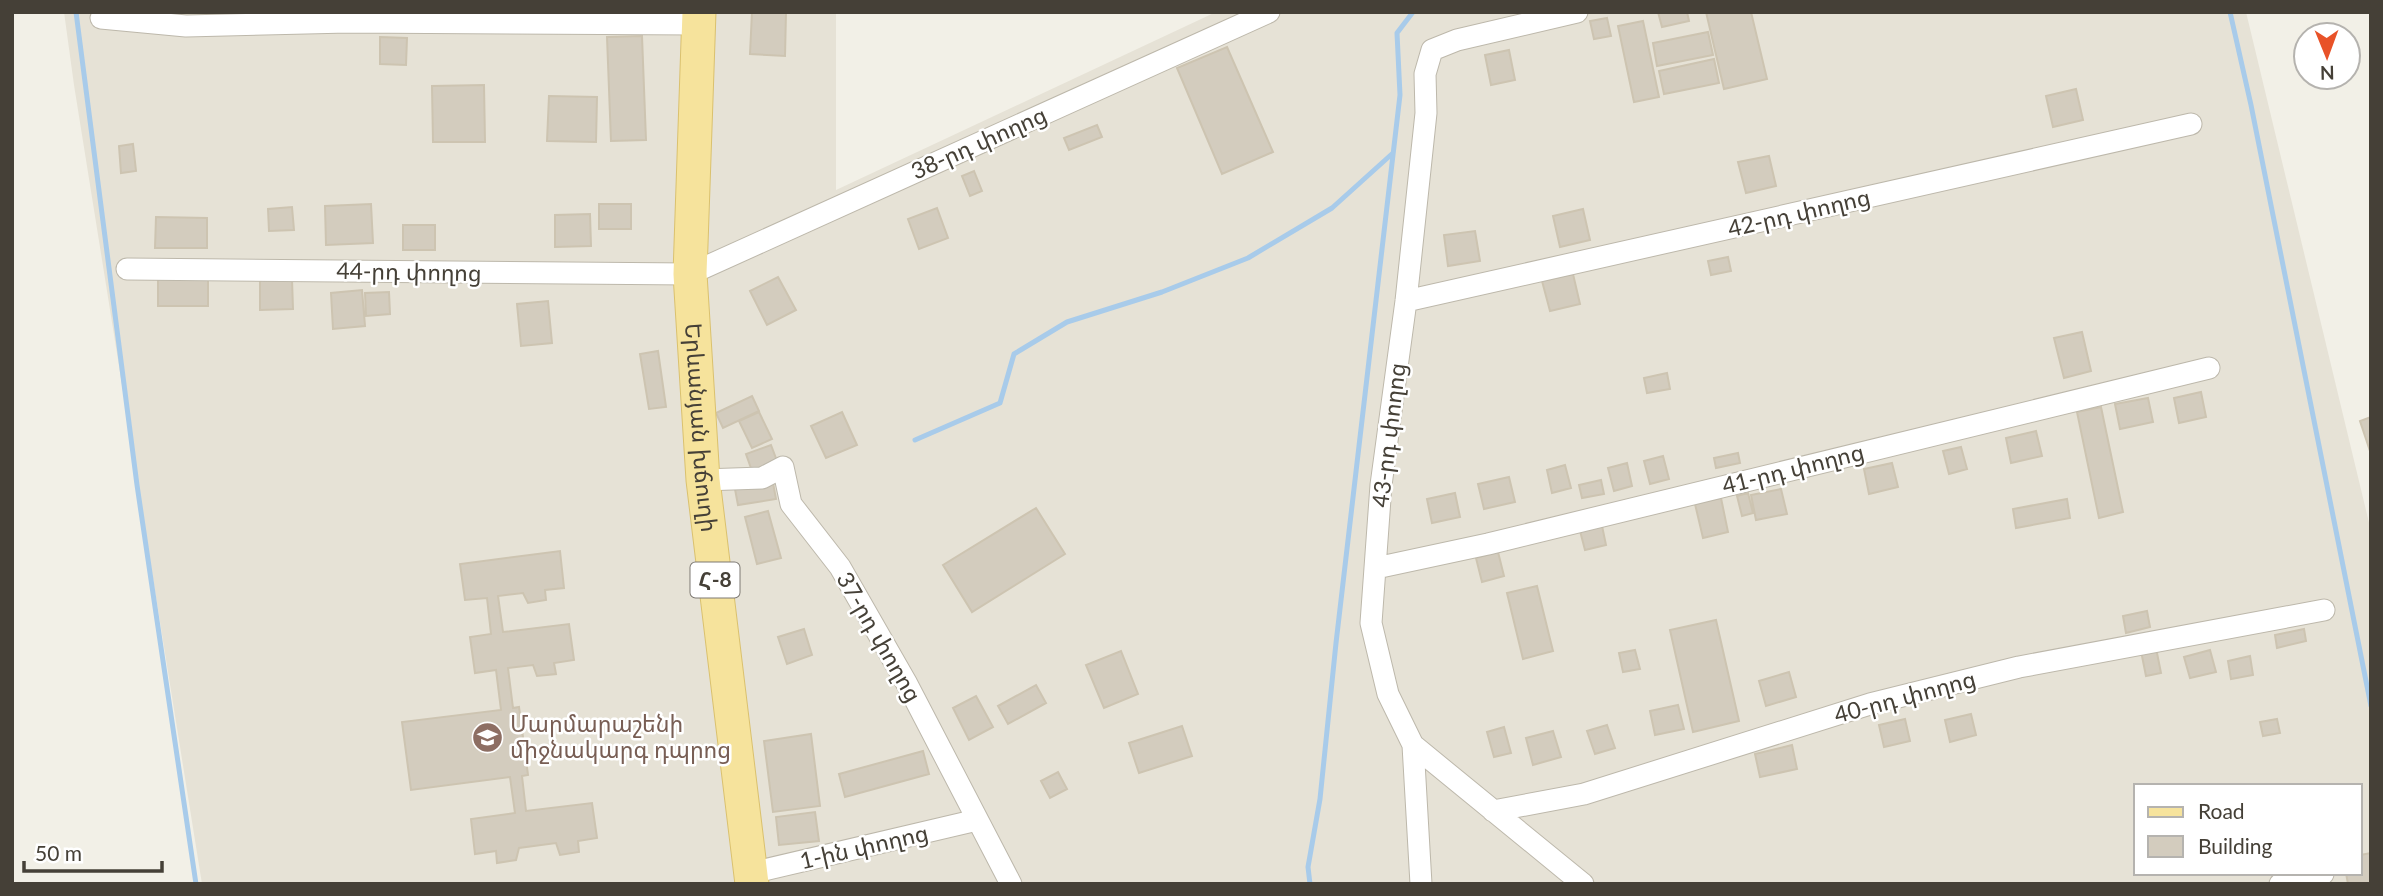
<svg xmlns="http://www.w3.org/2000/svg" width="2383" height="896" viewBox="0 0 2383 896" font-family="Lato,'Noto Sans Armenian',sans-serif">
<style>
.residential{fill:#e6e2d6;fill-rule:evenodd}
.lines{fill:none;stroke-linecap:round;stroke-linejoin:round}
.stream{stroke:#a8cbea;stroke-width:5}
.building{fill:#d3ccbe;stroke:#cdc4b1;stroke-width:2}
.minor-casing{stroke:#bdb8ab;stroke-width:23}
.primary-casing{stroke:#dac16e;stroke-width:35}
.minor{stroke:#fff;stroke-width:21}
.primary{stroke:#f6e39c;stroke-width:33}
.labels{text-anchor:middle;stroke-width:5;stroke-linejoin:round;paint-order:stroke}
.shield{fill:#fff;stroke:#7d7973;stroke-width:2}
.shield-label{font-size:21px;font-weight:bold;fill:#454037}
.street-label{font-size:23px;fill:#454037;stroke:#fff}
.education-label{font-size:23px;fill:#785e54;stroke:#fff;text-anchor:start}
</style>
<rect width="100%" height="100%" fill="#f2f0e7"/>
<!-- residential -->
<path class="residential" d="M 64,12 L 836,12 L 836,190 L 1216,12 L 2246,12 L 2371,531 L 2371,884 L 202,884 L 74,85 ZM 2136,786 L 2360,786 L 2360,873 L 2136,873 Z"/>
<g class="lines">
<!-- stream -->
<path class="stream" d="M 76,12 L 137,485 L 196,884
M 2230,12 L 2251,105 L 2371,706
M 915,440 L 1000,403 L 1014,354 L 1067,322 L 1162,292 L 1248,258 L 1332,208 L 1393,153
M 1310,884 L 1308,867 L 1320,799 L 1336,643 L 1400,95 L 1397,33 L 1413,12"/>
</g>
<!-- building -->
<path class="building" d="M 752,12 L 786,12 L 785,56 L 750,54 Z
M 1658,12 L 1687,12 L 1689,21 L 1662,27 Z
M 1706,12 L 1751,12 L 1767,79 L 1724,89 Z
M 1607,18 L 1611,36 L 1594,39 L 1590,21 Z
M 1643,21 L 1659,97 L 1634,102 L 1618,26 Z
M 1708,32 L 1713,55 L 1657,66 L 1653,43 Z
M 642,36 L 646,140 L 611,141 L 607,37 Z
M 380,37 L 407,38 L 406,65 L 380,64 Z
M 1227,47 L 1273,152 L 1222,174 L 1177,68 Z
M 1509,50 L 1515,80 L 1491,85 L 1485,55 Z
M 1714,59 L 1719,83 L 1664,94 L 1659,71 Z
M 484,85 L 485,142 L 433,142 L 432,86 Z
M 2076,89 L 2083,120 L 2053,127 L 2046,96 Z
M 549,96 L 597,97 L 596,142 L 547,141 Z
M 1097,125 L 1102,137 L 1069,150 L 1064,138 Z
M 133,144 L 136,171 L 121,173 L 119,146 Z
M 1769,156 L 1776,186 L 1746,193 L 1738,162 Z
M 974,171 L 982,191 L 970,196 L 962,176 Z
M 371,204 L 373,243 L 326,245 L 325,206 Z
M 599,204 L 631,204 L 631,229 L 599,229 Z
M 292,207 L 294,230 L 269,231 L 268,209 Z
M 937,208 L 948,238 L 919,249 L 908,219 Z
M 1583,209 L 1590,240 L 1560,247 L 1553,216 Z
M 590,214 L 591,246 L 555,247 L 555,215 Z
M 156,217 L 207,218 L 207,248 L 155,248 Z
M 403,225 L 435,225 L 435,250 L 403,250 Z
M 1475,231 L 1480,261 L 1448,266 L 1444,235 Z
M 1728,257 L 1731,271 L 1711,275 L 1708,261 Z
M 1573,274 L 1580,304 L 1550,311 L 1542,281 Z
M 208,277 L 208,306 L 158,306 L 158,278 Z
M 778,277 L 796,310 L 767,325 L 750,291 Z
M 292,279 L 293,309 L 260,310 L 260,280 Z
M 362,290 L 365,326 L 333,329 L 331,293 Z
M 389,292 L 390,314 L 366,316 L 365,293 Z
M 548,301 L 552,343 L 521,346 L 517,304 Z
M 2082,332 L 2091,371 L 2064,378 L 2054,338 Z
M 658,351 L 666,407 L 649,409 L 640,354 Z
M 1667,373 L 1670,389 L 1647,393 L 1644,378 Z
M 2201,392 L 2206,417 L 2179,423 L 2174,398 Z
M 752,396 L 759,411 L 723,428 L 716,413 Z
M 2148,398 L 2153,422 L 2120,429 L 2115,404 Z
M 2101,407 L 2123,512 L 2099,518 L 2077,412 Z
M 759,412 L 772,439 L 752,448 L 739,421 Z
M 842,412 L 857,445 L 826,458 L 811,426 Z
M 2371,417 L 2371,454 L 2360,421 Z
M 2036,431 L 2042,456 L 2011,463 L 2006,438 Z
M 771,445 L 777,461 L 752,471 L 746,454 Z
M 1961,447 L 1967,469 L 1949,474 L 1943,451 Z
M 1738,453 L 1740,463 L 1716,468 L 1714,458 Z
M 1663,456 L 1669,479 L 1650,484 L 1644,461 Z
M 1627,463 L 1632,486 L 1614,491 L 1608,468 Z
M 1892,463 L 1898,487 L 1869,494 L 1864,469 Z
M 1565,465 L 1571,488 L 1552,493 L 1547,470 Z
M 1509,477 L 1515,502 L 1484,509 L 1478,484 Z
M 1601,480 L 1604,494 L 1582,498 L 1579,485 Z
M 773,483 L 776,499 L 738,505 L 735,489 Z
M 1781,489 L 1787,514 L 1756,520 L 1751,495 Z
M 1455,493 L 1460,517 L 1432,523 L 1427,499 Z
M 1748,493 L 1753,513 L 1742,516 L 1737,496 Z
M 1721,498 L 1728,532 L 1703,538 L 1695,504 Z
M 2067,499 L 2070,518 L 2016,528 L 2013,509 Z
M 1036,508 L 1065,554 L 972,612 L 943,565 Z
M 768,511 L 781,558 L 757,564 L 745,517 Z
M 1601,521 L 1606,545 L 1585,550 L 1579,527 Z
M 560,551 L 564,588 L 545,590 L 546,600 L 528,603 L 523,593 L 498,596 L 503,632 L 569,624 L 574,660 L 554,663 L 556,674 L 537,676 L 533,665 L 508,668 L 513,708 L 519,707 L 528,775 L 522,776 L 526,811 L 592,803 L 597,838 L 578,841 L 579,852 L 560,855 L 556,843 L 519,848 L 516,860 L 497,863 L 496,851 L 475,854 L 471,819 L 515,813 L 510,777 L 411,790 L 402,722 L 501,710 L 496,670 L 475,673 L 470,637 L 491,634 L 487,598 L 465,600 L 460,564 Z
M 1498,552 L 1504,576 L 1482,582 L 1476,558 Z
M 1537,586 L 1553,651 L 1523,659 L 1507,593 Z
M 2147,611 L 2150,627 L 2126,633 L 2123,616 Z
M 1716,620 L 1739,721 L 1693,732 L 1670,630 Z
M 804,629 L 812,655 L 787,664 L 778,637 Z
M 2304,629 L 2306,641 L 2277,648 L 2275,635 Z
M 2156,648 L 2161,673 L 2146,676 L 2141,651 Z
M 1635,650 L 1640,669 L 1623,672 L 1619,653 Z
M 2210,650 L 2216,672 L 2190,678 L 2184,657 Z
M 1121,651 L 1138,694 L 1104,708 L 1086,665 Z
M 2250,656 L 2253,675 L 2231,679 L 2228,661 Z
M 1789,672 L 1796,697 L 1766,706 L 1759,681 Z
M 1036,685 L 1046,703 L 1008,724 L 998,706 Z
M 976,696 L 993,727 L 969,740 L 953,708 Z
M 1678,705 L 1684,729 L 1655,735 L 1650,711 Z
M 1971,714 L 1976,735 L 1950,742 L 1945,720 Z
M 1905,719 L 1910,741 L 1884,747 L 1879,725 Z
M 2277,719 L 2280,733 L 2263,736 L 2260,722 Z
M 1607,725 L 1615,748 L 1595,754 L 1587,731 Z
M 1182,726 L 1192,756 L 1139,773 L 1129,743 Z
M 1504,727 L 1511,753 L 1494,757 L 1487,732 Z
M 1553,731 L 1561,757 L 1533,765 L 1526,738 Z
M 811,734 L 820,806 L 773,812 L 764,741 Z
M 1792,745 L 1797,769 L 1760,777 L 1755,754 Z
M 923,751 L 929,774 L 845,797 L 839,774 Z
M 1058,772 L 1067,789 L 1050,798 L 1041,781 Z
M 815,812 L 819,841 L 779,845 L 776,817 Z
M 2371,853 L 2371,884 L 2348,884 L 2346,873 L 2360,873 L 2360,855 Z"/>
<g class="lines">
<defs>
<path id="minor" d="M 1577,12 L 1457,40 L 1432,50 L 1425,74 L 1426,113 L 1406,301 L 1381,485 L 1371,623 L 1388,694 L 1413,745 L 1583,884
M 101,18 L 186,26 L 348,22 L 698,24
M 127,269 L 690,274 L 1269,12
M 1406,301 L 2191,124
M 703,480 L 762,478 L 783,467 L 791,504 L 840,567 L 907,684 L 1011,884
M 1376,568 L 1488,544 L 2209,368
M 1413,745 L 1421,884
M 1493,811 L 1584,794 L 1870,704 L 2019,667 L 2324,610
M 751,873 L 977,820
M 2280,884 L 2323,874"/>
<g id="primary">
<path id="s1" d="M 699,12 L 690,274 L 703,480 L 752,884"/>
</g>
</defs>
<!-- minor casing -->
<use href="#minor" class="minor-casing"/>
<!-- primary casing -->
<use href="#primary" class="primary-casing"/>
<!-- minor -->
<use href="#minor" class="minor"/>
<!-- primary -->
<use href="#primary" class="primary"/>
</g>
<!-- icons -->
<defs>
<symbol id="school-disc" viewBox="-11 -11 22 22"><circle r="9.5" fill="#8d6e63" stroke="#fff"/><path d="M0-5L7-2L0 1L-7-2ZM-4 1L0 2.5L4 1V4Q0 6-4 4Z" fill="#fff"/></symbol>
</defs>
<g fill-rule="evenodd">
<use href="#school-disc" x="470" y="720" width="35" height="35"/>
</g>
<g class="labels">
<!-- shield labels -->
<rect class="shield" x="690.5" y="562.5" width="49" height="35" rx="5"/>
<g class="shield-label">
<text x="715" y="587">Հ-8</text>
</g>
<!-- street labels -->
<g class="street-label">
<text transform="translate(979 143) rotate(-24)" y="8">38-րդ փողոց</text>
<text transform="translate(1799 213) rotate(-13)" y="8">42-րդ փողոց</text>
<text transform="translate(409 272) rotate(1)" y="8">44-րդ փողոց</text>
<text dy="8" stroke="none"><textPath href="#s1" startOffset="416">Երևանյան խճուղի</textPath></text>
<text transform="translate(1389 435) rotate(-83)" y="8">43-րդ փողոց</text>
<text transform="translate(1793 469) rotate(-14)" y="8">41-րդ փողոց</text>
<text transform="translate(879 637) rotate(60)" y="8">37-րդ փողոց</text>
<text transform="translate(1905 697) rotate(-15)" y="8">40-րդ փողոց</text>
<text transform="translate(864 847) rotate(-13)" y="8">1-ին փողոց</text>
</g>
<!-- education labels -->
<g class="education-label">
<text x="510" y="732">Մարմարաշենի<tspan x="510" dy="26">միջնակարգ դպրոց</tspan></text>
</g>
</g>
<!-- border -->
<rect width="2383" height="896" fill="none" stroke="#454037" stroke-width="28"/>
<!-- legend -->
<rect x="2134" y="784" width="228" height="91" fill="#ffffff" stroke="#b5b3af" stroke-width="2"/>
<rect x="2148" y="807" width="35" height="10" fill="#f6e39c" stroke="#b5b3af" stroke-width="2"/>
<text x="2198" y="819" font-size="21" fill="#454037">Road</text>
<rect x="2148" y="836" width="35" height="21" fill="#d3ccbe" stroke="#b5b3af" stroke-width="2"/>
<text x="2198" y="854" font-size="21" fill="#454037">Building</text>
<!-- north arrow -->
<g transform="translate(2327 56) rotate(179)"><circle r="33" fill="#ffffff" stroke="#b5b3af" stroke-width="2"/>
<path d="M0-5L12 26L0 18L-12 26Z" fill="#e85228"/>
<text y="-10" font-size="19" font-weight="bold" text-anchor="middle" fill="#454037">N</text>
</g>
<!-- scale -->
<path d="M24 861v10h138v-10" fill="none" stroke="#454037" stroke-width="3.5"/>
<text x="35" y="861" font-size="21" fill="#454037" stroke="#ffffff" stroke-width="5" paint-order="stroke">50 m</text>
</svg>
